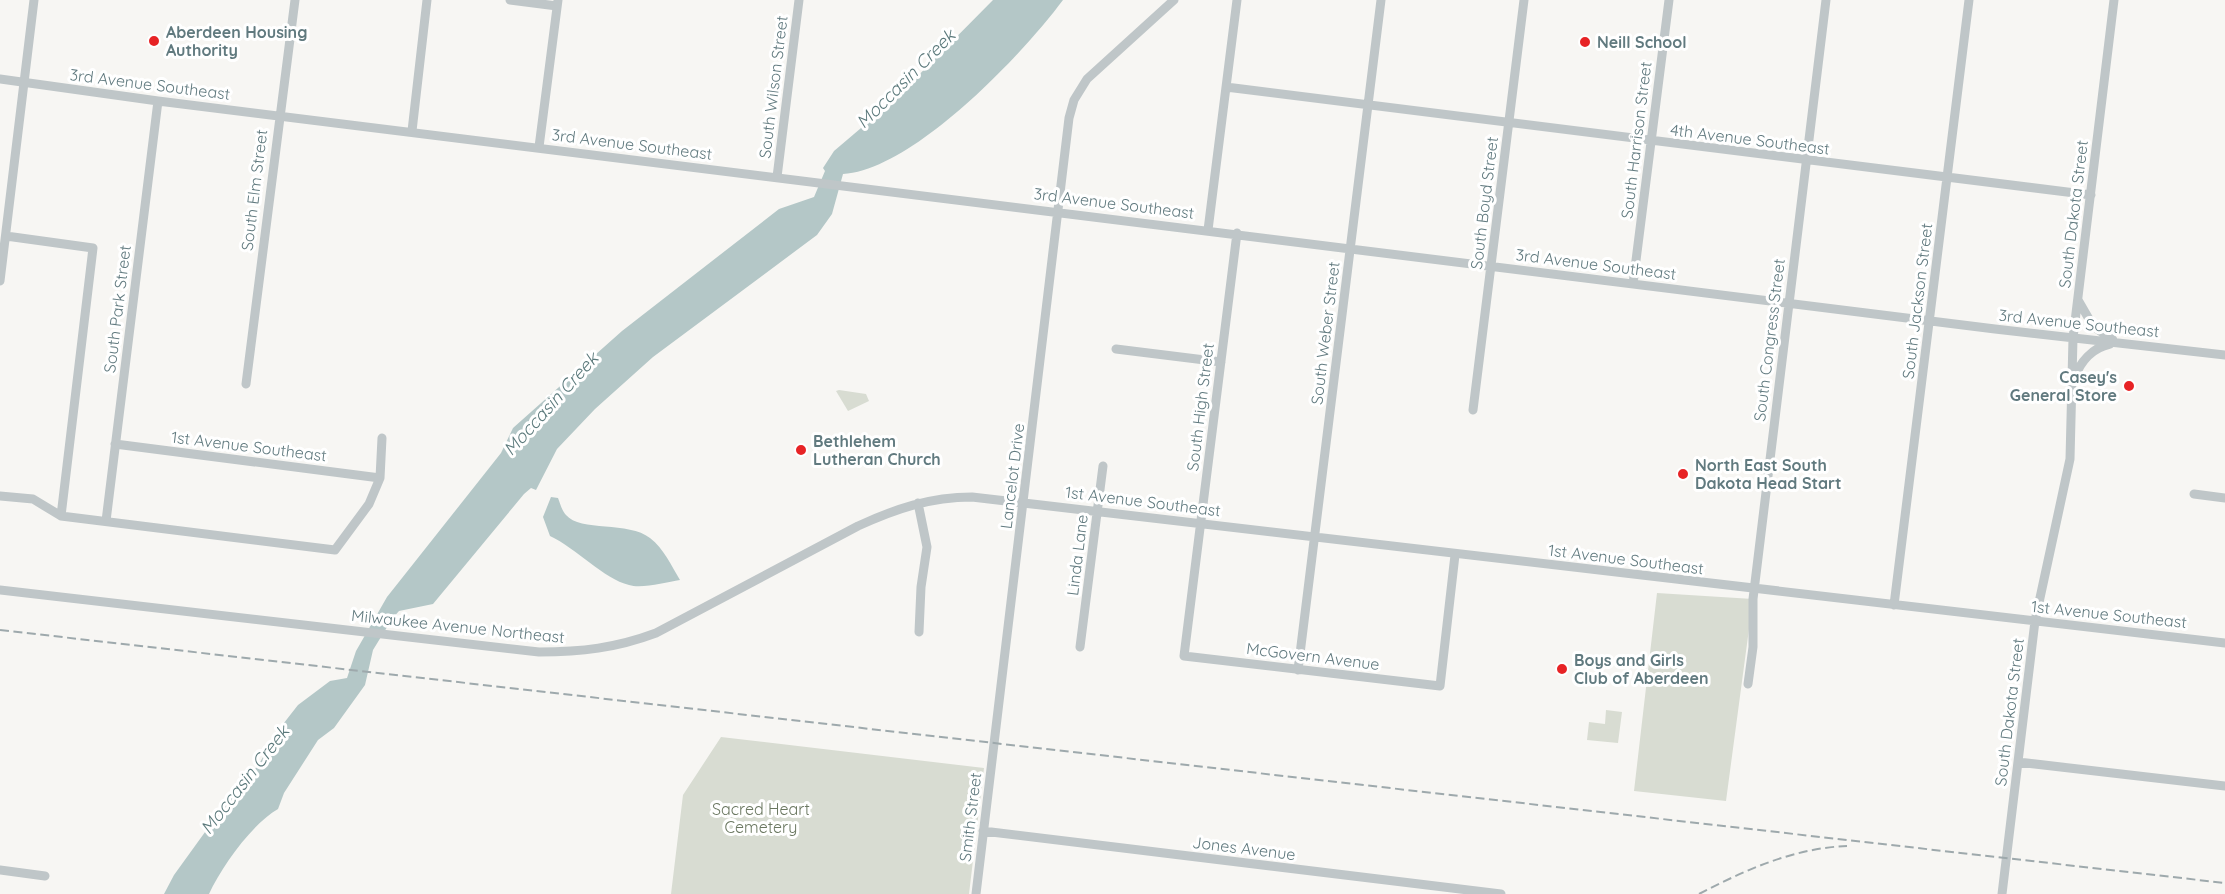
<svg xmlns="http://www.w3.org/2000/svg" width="2225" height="894" viewBox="0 0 2225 894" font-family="Quicksand,sans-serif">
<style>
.green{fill:#d8dcd2}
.water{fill:#b4c7c7}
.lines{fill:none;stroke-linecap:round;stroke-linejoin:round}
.minor{stroke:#bfc6c8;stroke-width:9}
.rail{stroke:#9ea9ac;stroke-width:2;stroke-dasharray:9 4.5;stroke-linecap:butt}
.poi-dot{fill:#e72325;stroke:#fff;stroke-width:2}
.labels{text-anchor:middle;stroke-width:6;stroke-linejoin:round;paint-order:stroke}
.poi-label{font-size:16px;font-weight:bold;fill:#617a7f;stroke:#fff;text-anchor:start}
.street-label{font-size:16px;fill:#617a7f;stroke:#fff}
.park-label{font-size:16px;fill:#6a7760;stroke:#fff}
.water-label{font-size:18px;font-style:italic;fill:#5b797b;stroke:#fff}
</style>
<rect width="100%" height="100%" fill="#f7f6f3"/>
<!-- green -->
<path class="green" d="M 839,390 L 866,394 L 869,401 L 848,411 L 836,391 Z
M 1657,593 L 1753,599 L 1726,801 L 1634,791 Z
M 1606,710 L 1622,712 L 1618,743 L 1587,740 L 1589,722 L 1605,724 Z
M 721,737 L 984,768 L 969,894 L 671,894 L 683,795 Z"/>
<!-- water -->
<path class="water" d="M 993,0 L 1063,0 C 1022,55 913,170 843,174 L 832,214 L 817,235 L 653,357 L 595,409 L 557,449 L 536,490 L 531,488 L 524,494 L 433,604 L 399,611 L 392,619 L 373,650 L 365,685 L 334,728 L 318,740 L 284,793 L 278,809 C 252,824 222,866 209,894 L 164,894 L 174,875 L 226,803 L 259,764 L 280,728 L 298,705 L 330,681 L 347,678 L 356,651 L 387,597 L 501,453 L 513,428 L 622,331 L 779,209 L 814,197 L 825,171 L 823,168 L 834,151 L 894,100 Z
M 551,497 L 558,498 C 560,503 562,511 566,515 C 580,532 629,521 650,538 C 664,549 671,565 680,580 C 666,582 642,589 629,585 C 604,579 576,548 550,536 L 543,517 Z"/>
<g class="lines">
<!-- minor -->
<path class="minor" d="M 510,0 L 557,6
M 0,79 L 158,101 L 1995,329 L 2225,355
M 1226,87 L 2091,195
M 412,131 L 427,0
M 539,147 L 558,0
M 777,177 L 799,0
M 1208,230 L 1237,0
M 1237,233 L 1184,656 L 1440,686 L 1455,555
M 6,236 L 93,248 L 61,516
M 0,281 L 34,0
M 1633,284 L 1669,0
M 2078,300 L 2093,326 L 2113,340
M 1116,349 L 1221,362
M 2074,379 C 2080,362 2092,348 2110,344
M 246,384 L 295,0
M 1473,410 L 1524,0
M 115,444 L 380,478
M 2194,494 L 2225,498
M 0,496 L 33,499 L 61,516 L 335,550 L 369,504 L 380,478 L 382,438
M 918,503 L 927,547 L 921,587 L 919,632
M 106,521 L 158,101
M 0,590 L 539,652 C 581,652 616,648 656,633 L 858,526 C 895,509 930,497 972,497 L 2225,643
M 1894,605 L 1969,0
M 1080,647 L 1103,466
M 1298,670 L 1381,0
M 1748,684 L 1753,647 L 1753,599 L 1826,0
M 2018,762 L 2225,786
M 983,831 L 1501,894
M 0,870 L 45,876
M 976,894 L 1069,118 L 1074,100 L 1087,79 L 1174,0
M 2002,894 L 2035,621 L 2070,459 L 2073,338 L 2114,0"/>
<!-- rail -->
<path class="rail" d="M 0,630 L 2225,883
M 1699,894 C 1745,870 1794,848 1847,846"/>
</g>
<!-- markers -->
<g class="poi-dot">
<circle cx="154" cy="41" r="6"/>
<circle cx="1585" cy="42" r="6"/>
<circle cx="2129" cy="386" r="6"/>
<circle cx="801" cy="450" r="6"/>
<circle cx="1683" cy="474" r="6"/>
<circle cx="1562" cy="669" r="6"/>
</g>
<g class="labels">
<!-- poi labels -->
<g class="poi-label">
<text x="166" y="38">Aberdeen Housing<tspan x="166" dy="18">Authority</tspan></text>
<text x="1597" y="48">Neill School</text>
<text x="2117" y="383" text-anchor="end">Casey's<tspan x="2117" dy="18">General Store</tspan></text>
<text x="813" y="447">Bethlehem<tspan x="813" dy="18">Lutheran Church</tspan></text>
<text x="1695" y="471">North East South<tspan x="1695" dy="18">Dakota Head Start</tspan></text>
<text x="1574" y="666">Boys and Girls<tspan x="1574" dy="18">Club of Aberdeen</tspan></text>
</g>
<!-- street labels -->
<g class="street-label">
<text transform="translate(150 84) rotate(7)" y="6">3rd Avenue Southeast</text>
<text transform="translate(773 87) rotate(-83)" y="6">South Wilson Street</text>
<text transform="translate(1750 139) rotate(7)" y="6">4th Avenue Southeast</text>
<text transform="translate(1636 140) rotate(-83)" y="6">South Harrison Street</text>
<text transform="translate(632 144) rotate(7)" y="6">3rd Avenue Southeast</text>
<text transform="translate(254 190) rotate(-83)" y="6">South Elm Street</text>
<text transform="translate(1114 203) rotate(7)" y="6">3rd Avenue Southeast</text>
<text transform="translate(1484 203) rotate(-83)" y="6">South Boyd Street</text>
<text transform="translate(2073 214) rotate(-83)" y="6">South Dakota Street</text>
<text transform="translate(1596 264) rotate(7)" y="6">3rd Avenue Southeast</text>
<text transform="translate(1917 301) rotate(-83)" y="6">South Jackson Street</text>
<text transform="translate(117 309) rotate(-83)" y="6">South Park Street</text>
<text transform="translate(2079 323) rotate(6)" y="6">3rd Avenue Southeast</text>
<text transform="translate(1325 333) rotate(-83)" y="6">South Weber Street</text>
<text transform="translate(1769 340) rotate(-83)" y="6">South Congress Street</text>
<text transform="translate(1200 407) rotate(-83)" y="6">South High Street</text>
<text transform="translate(249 446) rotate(7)" y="6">1st Avenue Southeast</text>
<text transform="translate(1012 476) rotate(-83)" y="6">Lancelot Drive</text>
<text transform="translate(1143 501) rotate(7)" y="6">1st Avenue Southeast</text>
<text transform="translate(1077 555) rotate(-83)" y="6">Linda Lane</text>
<text transform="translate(1626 559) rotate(7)" y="6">1st Avenue Southeast</text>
<text transform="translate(2109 614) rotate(6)" y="6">1st Avenue Southeast</text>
<text transform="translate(458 626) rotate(6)" y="6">Milwaukee Avenue Northeast</text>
<text transform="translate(1313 656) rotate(7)" y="6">McGovern Avenue</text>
<text transform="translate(2009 712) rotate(-83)" y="6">South Dakota Street</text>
<text transform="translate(970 817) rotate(-83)" y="6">Smith Street</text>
<text transform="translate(1244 848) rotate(7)" y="6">Jones Avenue</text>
</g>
<!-- park labels -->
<g class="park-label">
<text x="761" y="815">Sacred Heart<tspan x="761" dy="18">Cemetery</tspan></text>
</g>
<!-- water labels -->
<g class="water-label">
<text transform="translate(906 79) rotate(-45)" y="6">Moccasin Creek</text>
<text transform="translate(551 404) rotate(-48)" y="6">Moccasin Creek</text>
<text transform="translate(245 780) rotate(-52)" y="6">Moccasin Creek</text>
</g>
</g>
</svg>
